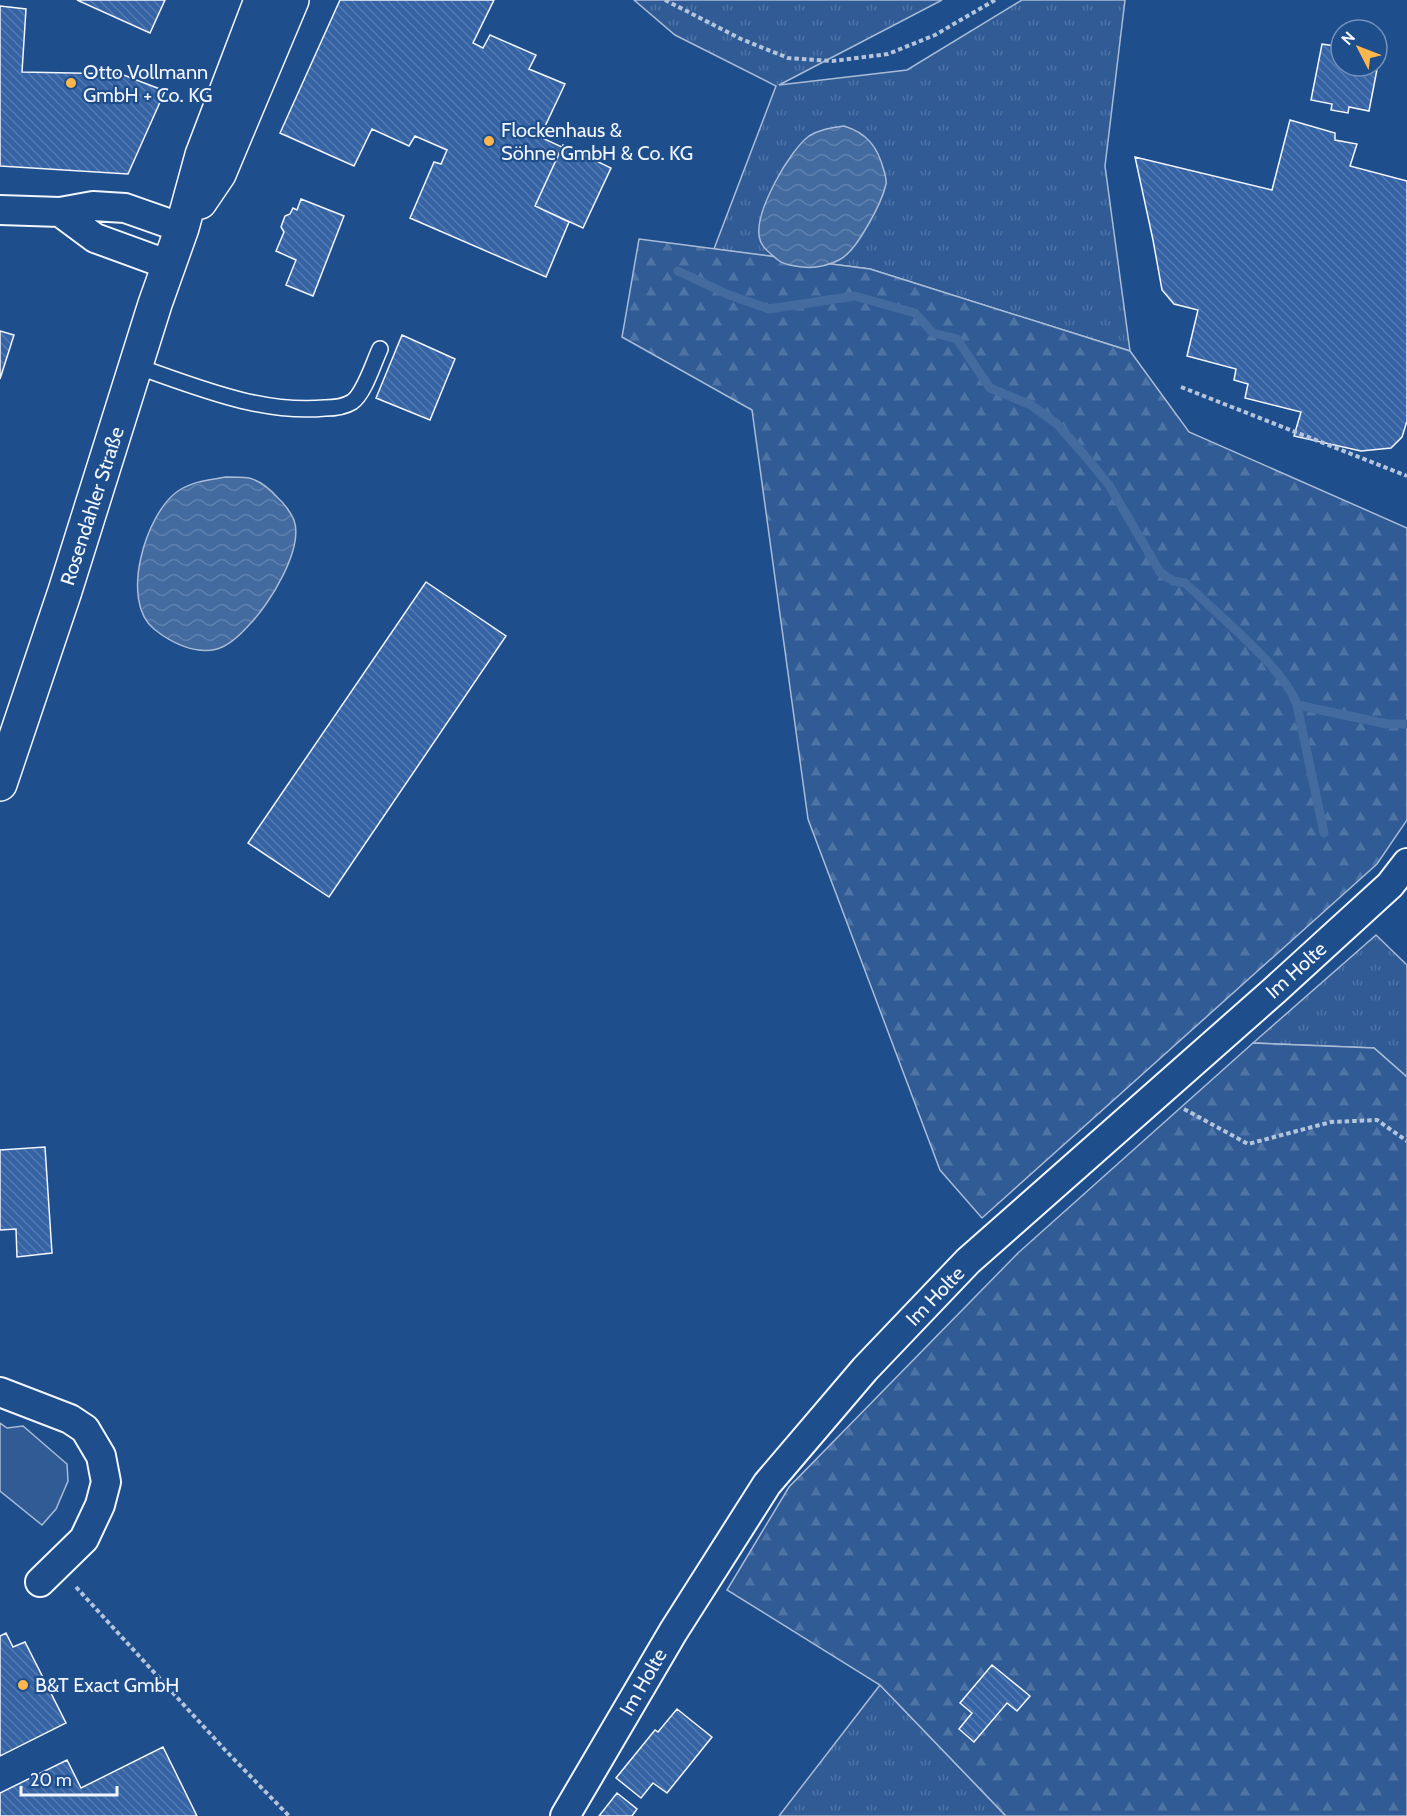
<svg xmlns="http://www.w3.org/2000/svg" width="1407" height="1816" viewBox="0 0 1407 1816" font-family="Cabin,sans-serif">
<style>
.grass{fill:url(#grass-tufts);stroke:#a8bbd7;stroke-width:1.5}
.forest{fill:url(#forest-firs);stroke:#a8bbd7;stroke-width:1.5}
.built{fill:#305b95;stroke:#a8bbd7;stroke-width:1.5}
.water{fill:url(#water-waves);stroke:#a8bbd7;stroke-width:1.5}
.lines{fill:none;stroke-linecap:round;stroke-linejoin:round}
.stream{stroke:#446ba0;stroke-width:9}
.building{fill:url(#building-back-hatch);stroke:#f2f6ff;stroke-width:1.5}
.service-casing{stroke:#f2f6ff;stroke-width:18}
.minor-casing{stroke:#f2f6ff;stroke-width:32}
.secondary-casing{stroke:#f2f6ff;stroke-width:36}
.path{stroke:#b3c4dc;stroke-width:4;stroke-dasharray:4.5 3;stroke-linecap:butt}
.service{stroke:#1f4e8c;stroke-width:15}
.minor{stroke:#1f4e8c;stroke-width:28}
.secondary{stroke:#1f4e8c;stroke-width:33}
.poi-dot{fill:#ffb74d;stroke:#1f4e8c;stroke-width:2}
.labels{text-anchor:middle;stroke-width:4.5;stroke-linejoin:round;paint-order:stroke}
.poi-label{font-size:20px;fill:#f2f6ff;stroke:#1f4e8c;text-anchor:start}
.street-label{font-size:20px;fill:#f2f6ff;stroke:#1f4e8c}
</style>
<defs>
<pattern id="grass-tufts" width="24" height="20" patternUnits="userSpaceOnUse" patternTransform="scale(1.5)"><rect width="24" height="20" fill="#305b95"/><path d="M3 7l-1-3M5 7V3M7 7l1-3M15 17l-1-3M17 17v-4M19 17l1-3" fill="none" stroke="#4e73a5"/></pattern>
<pattern id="forest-firs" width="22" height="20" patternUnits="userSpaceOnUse" patternTransform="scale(1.5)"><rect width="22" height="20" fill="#305b95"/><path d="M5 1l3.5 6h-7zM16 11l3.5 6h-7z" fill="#4e73a5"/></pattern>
<pattern id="water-waves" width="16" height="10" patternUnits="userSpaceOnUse" patternTransform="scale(1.5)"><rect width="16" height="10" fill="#446ba0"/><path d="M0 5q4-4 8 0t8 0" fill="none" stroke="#5f81ae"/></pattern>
<pattern id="building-back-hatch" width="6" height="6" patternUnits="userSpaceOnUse" patternTransform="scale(1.5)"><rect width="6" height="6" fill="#3563a3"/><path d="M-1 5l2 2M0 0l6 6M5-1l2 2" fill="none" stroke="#537ab1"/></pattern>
</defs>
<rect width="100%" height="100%" fill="#1f4e8c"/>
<!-- grass -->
<path class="grass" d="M 634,0 L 942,0 L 779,85 L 907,70 L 1022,0 L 1125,0 L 1105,166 L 1130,351 L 870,269 L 714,249 L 776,86 L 675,35 Z
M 1376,935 L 1407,965 L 1407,1077 L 1374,1048 L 1253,1043 Z
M 880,1685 L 1006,1816 L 779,1816 Z"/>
<!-- forest -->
<path class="forest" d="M 639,239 L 870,269 L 1130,351 L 1189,432 L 1407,528 L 1407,820 L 1377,864 L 982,1218 L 940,1170 L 808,819 L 752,410 L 622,337 Z
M 1253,1043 L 1374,1048 L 1407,1077 L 1407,1816 L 1006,1816 L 880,1685 L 727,1590 L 789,1487 L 1018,1253 Z"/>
<!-- built -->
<path class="built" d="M 0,1423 L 7,1428 L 23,1426 L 67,1464 L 68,1481 L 56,1509 L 42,1525 L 0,1491 Z"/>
<!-- water -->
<path class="water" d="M 844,126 C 867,133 878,147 884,171 C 885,175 887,180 886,184 C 883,198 875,213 868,225 C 861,237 851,254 839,260 C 825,267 809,269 795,266 C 788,265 783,264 778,260 C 770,253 760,247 759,235 C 756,210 789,151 809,136 C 820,129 832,128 844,126 Z
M 226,477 C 233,477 241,477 249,478 C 261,481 270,489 278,498 C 284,503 291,513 294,520 C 304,549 269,605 249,625 C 241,634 228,646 217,649 C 195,655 170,642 154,629 C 119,601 146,513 178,491 C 193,481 209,480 226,477 Z"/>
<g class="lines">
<!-- stream -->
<path class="stream" d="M 678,271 L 729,295 L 769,309 L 855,296 L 915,313 L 933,333 L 957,339 L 990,388 L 1031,405 L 1057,424 L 1086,457 L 1109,485 L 1160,572 L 1173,581 L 1185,583 L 1197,594 C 1224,620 1287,672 1297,705 L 1387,724 L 1407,724
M 1297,705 L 1324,833"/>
</g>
<!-- building -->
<path class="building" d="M 77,0 L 165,0 L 150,33 Z
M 340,0 L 494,0 L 473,43 L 483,48 L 490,35 L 536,55 L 529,69 L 565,84 L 540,137 L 562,147 L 535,206 L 569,222 L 546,277 L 410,218 L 434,162 L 441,164 L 447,150 L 415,136 L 409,146 L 372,129 L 354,166 L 280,133 Z
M 0,6 L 26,9 L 22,72 L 121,74 L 165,91 L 128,174 L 0,166 Z
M 1322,44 L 1341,47 L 1341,66 L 1377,66 L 1377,54 L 1380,54 L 1369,111 L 1349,107 L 1348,113 L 1331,110 L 1332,104 L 1311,100 Z
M 1290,120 L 1335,133 L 1335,140 L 1357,144 L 1350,166 L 1407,181 L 1407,421 L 1402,437 L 1391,448 L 1361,451 L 1294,436 L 1301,412 L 1245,398 L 1248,384 L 1234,380 L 1236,369 L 1187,356 L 1198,310 L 1174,304 L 1162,290 L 1153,240 L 1135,157 L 1272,190 Z
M 563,145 L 611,168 L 583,228 L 535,206 Z
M 301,199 L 344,216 L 313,296 L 286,285 L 296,260 L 276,251 L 284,232 L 281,227 L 285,216 L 290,214 L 293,208 L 297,210 Z
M 0,331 L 14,335 L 0,379 Z
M 402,335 L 455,359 L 430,420 L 376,398 Z
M 426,582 L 506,636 L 329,897 L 248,843 Z
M 45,1147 L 52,1253 L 17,1257 L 16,1229 L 0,1230 L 0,1150 Z
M 6,1633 L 13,1647 L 25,1642 L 66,1723 L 0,1756 L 0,1636 Z
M 992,1665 L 1030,1696 L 1017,1711 L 1007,1703 L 974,1742 L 959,1729 L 972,1713 L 960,1703 Z
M 677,1709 L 712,1737 L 667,1793 L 653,1783 L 641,1798 L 616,1778 L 655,1730 L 658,1732 Z
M 163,1747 L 197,1816 L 0,1816 L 0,1793 L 67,1760 L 81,1788 Z
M 617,1793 L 637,1809 L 632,1816 L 599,1816 Z"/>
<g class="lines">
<defs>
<path id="service" d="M 136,366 C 197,387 260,414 325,408 C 334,408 344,407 352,402 C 364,394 373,364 380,349"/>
<path id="minor" d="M 0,210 L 60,212 L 93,206 L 125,208 L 182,228
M 60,212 L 95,238 L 169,265
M 0,1392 L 70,1419 L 85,1429 L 101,1456 L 106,1482 L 100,1505 L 84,1539 L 40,1582
M 565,1816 L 673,1632 L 767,1484 L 865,1369 L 968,1261 L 1275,990 L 1390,885 L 1407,863"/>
<path id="secondary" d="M 200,202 L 219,174 L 292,0
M 0,784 L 65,591 L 155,304 L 182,228 L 202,155 L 261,0"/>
</defs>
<!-- service casing -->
<use href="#service" class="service-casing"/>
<!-- minor casing -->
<use href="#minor" class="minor-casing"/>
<!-- secondary casing -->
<use href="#secondary" class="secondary-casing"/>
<!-- path -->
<path class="path" d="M 665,0 L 741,39 L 788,58 L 833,61 L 888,54 L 935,35 L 995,0
M 1181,387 L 1407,476
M 1184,1109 L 1248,1144 L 1331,1122 L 1377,1120 L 1407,1141
M 76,1587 L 226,1751 L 289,1816"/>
<!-- service -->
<use href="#service" class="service"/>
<!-- minor -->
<use href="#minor" class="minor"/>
<!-- secondary -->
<use href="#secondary" class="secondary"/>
</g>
<!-- markers -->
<g class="poi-dot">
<circle cx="71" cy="83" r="6"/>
<circle cx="489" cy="141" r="6"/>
<circle cx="23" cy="1685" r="6"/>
</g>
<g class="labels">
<!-- poi labels -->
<g class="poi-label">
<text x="83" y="79">Otto Vollmann<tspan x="83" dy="23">GmbH + Co. KG</tspan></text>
<text x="501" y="137">Flockenhaus &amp;<tspan x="501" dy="23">Söhne GmbH &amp; Co. KG</tspan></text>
<text x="35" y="1692">B&amp;T Exact GmbH</text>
</g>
<!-- street labels -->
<g class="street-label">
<text transform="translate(92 506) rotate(-72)" y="7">Rosendahler Straße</text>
<text transform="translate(1296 970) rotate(-42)" y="7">Im Holte</text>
<text transform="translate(935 1296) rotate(-46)" y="7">Im Holte</text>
<text transform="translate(643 1682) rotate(-60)" y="7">Im Holte</text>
</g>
</g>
<!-- north arrow -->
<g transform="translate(1359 48) rotate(312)"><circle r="28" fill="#1f4e8c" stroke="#7391ba" stroke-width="1.5"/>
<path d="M0-4.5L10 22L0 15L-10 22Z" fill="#ffb74d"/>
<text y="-9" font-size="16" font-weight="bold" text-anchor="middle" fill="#f2f6ff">N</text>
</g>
<!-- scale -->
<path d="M21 1786v9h96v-9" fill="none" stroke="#f2f6ff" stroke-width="3"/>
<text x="30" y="1786" font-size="18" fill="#f2f6ff" stroke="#1f4e8c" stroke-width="4.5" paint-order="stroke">20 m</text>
</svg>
